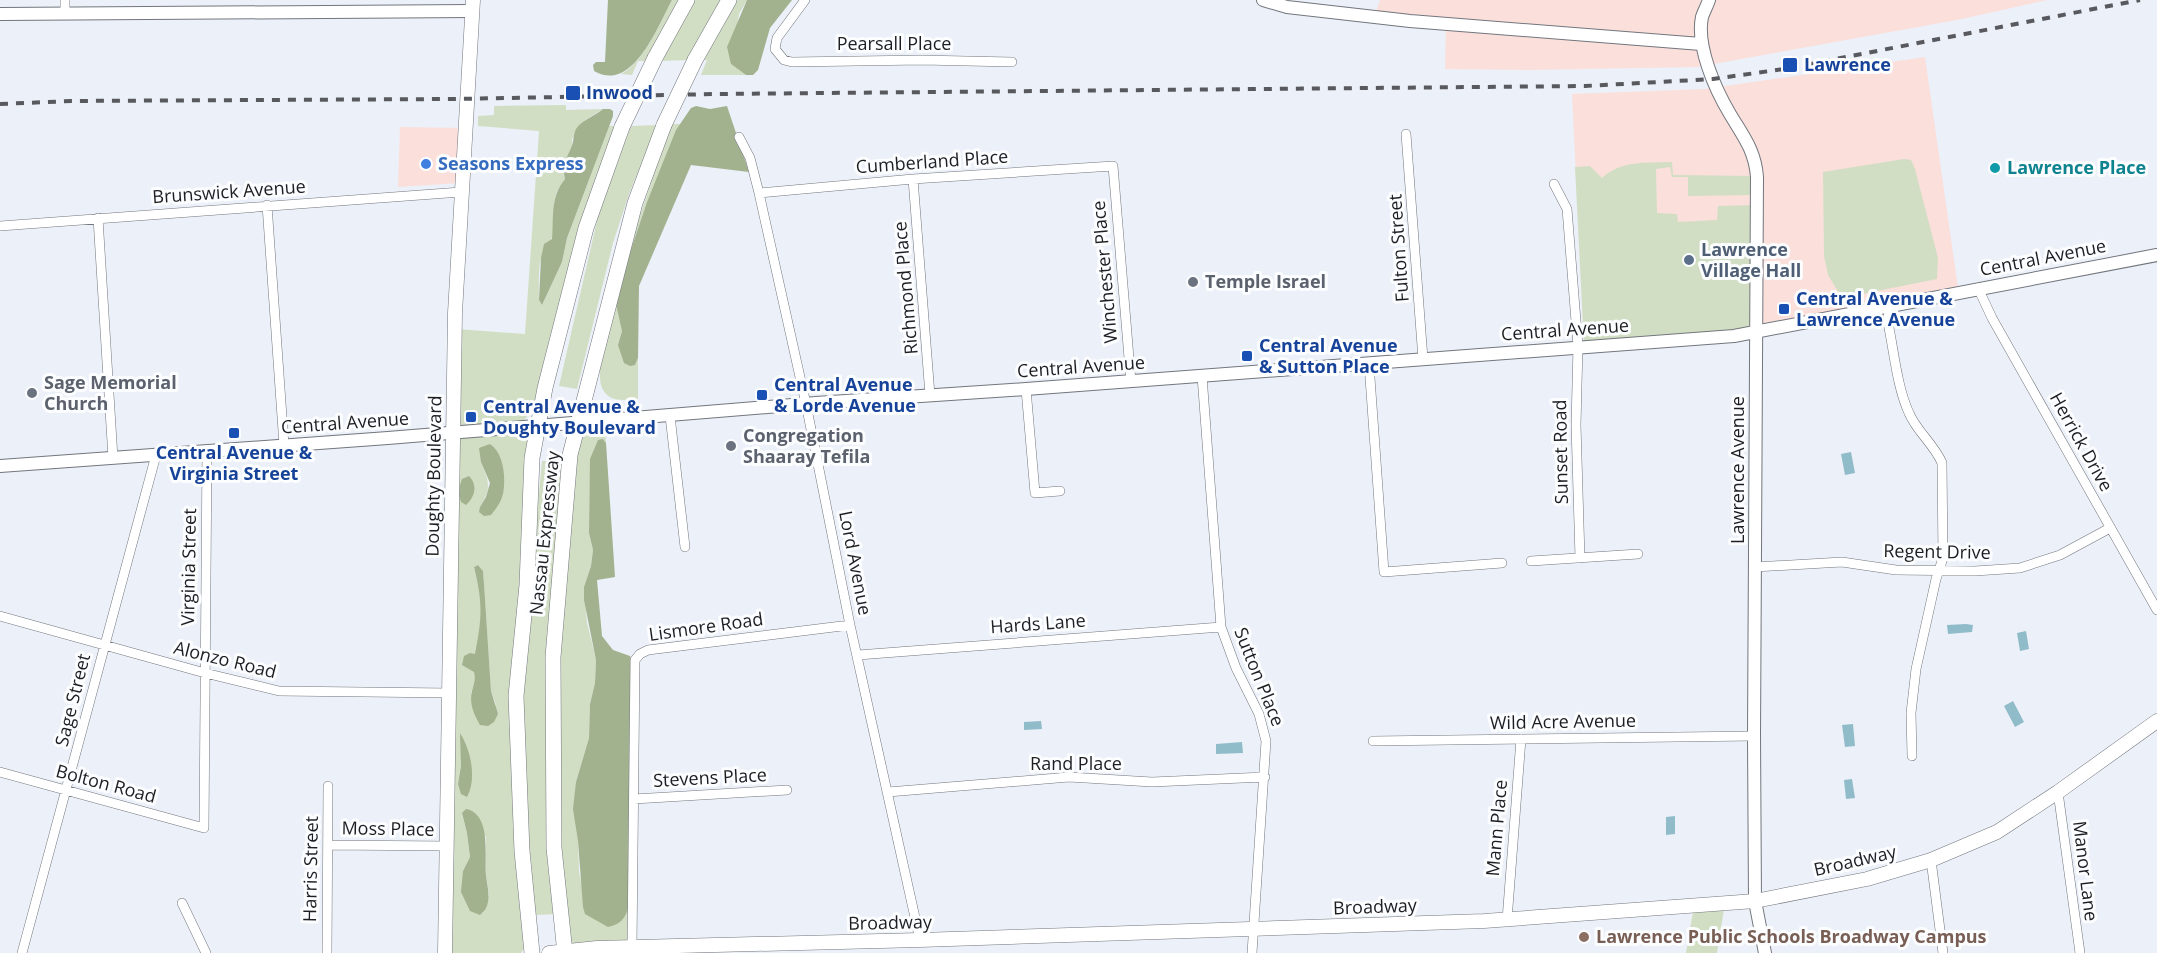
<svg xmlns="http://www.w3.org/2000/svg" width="2157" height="953" viewBox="0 0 2157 953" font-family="'Open Sans',sans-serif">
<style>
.commercial{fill:#fadfdb}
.green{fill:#d2dec3;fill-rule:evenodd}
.forest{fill:#a2b18e}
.water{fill:#90bcca}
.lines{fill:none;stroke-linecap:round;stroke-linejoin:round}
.minor-casing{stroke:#72767d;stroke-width:10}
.tertiary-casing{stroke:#72767d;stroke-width:14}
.secondary-casing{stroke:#72767d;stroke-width:15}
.trunk-casing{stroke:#72767d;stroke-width:16}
.minor{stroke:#fff;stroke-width:9}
.tertiary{stroke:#fff;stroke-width:12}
.secondary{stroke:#fff;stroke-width:14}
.trunk{stroke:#fff;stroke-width:15}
.rail{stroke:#58595e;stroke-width:4;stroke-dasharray:8 8;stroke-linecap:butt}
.trunk-bridge-casing{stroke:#72767d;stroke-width:16;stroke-linecap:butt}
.trunk-bridge{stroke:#fff;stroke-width:15}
.transit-dot{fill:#1a4fb4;stroke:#fcfdff;stroke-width:2}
.shop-dot{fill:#3f7fe0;stroke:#fcfdff;stroke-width:2}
.culture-dot{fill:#0f9aa8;stroke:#fcfdff;stroke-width:2}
.service-dot{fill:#5c6f8a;stroke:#fcfdff;stroke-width:2}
.worship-dot{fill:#6b7280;stroke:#fcfdff;stroke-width:2}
.education-dot{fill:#8d6e63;stroke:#fcfdff;stroke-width:2}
.labels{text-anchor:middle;stroke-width:6;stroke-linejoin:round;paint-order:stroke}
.street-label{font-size:18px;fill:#1d1e21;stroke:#fcfdff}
.transit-label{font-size:18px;font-weight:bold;fill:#164399;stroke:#fcfdff;text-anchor:start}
.shop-label{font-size:18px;font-weight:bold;fill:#366cbe;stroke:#fcfdff;text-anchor:start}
.culture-label{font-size:18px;font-weight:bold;fill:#0d838f;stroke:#fcfdff;text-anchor:start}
.service-label{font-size:18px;font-weight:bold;fill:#4e5e75;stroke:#fcfdff;text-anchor:start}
.worship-label{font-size:18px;font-weight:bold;fill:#5b616d;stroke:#fcfdff;text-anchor:start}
.education-label{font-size:18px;font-weight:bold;fill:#785e54;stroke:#fcfdff;text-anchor:start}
</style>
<rect width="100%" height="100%" fill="#ecf0f8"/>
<!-- commercial -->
<path class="commercial" d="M 1380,0 L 2047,0 L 1957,20 L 1697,67 L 1530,70 L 1445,69 L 1446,26 L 1373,20 Z
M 1925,57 L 1958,288 L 1751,330 L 1584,344 L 1572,94 L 1705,89 Z
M 400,127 L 464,128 L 460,183 L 398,187 Z"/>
<!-- green -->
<path class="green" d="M 672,0 L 685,0 L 651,61 L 638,61 L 632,75 L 621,74 C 644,63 659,23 672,0 Z
M 690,0 L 726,0 L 692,60 L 658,61 Z
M 733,0 L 747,0 L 739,14 L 731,64 L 746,75 L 701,75 L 707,60 L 699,60 Z
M 566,105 L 566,110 L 603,109 L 585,120 L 572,139 L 572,147 L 563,170 L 565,179 C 548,199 557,214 552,237 C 550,245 544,251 541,258 C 538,270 539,287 539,300 L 542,305 L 562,262 L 567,238 L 609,126 L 621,126 C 585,219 553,311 533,409 L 522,423 L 454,431 L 457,329 L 525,334 L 539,131 L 478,126 L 478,116 L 494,115 L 494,106 Z
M 672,124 L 680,124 L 647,202 L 618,288 L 622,331 L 618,345 L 635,365 L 638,358 L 638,399 C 624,400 609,403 602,388 C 587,354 657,167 672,124 Z
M 657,125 L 629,194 L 613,243 L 577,389 L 559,386 L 599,212 L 631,126 Z
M 1904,159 L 1911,160 L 1915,169 L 1938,258 L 1937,279 L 1842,298 L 1828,275 L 1824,256 L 1823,172 Z
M 1672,162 L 1673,175 L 1756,176 L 1755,195 L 1688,196 L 1688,177 L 1672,177 L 1670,167 L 1656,169 L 1657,213 L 1677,214 L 1678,222 L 1717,220 L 1718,206 L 1756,205 L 1754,330 L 1584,344 L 1575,167 L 1590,166 L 1602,178 C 1621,160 1648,163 1672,162 Z
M 605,425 L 606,443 L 603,439 L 590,478 L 589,533 L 593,550 L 591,566 L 584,587 L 587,623 L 596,659 L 595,683 L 590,704 L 589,738 L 576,782 L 579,872 L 584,897 L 583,907 L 629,907 L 628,943 L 574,944 L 569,942 L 556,849 L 561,591 L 580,432 L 583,428 Z
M 529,431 L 535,435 L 514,694 L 525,947 L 521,953 L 449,953 L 454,434 ZM 481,462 L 503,495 L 480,507 C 492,487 489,482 481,462 ZM 478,565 L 483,571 L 491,691 L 496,705 L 471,693 L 476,679 L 474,672 L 482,616 L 480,594 L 474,567 ZM 461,734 L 471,777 L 458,784 L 461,766 ZM 462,814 L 486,837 L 486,873 L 489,896 L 463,871 L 470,857 L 467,833 Z
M 542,461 L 570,461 L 561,525 L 558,914 L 534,915 L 531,861 L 521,777 L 525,641 Z
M 1725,903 L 1717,953 L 1686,953 L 1694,906 Z"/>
<!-- forest -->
<path class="forest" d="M 608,0 L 672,0 C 658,25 633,94 594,71 L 593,65 L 596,62 L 605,62 Z
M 747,0 L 792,0 L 770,28 L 758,70 L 753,75 L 746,75 L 731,64 L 727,47 Z
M 696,106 L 710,109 L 727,106 L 749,172 L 691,165 L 639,286 L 638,358 L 635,365 L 630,366 L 624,363 L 618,345 L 622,331 L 616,304 L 618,288 L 647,202 L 676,130 L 691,108 Z
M 603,109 L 610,109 L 613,111 L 613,116 L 567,238 L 562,262 L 542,305 L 539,300 L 541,258 L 544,244 L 552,239 C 554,217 550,197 565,179 C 562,164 566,160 571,148 C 574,142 573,135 576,129 C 582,120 595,116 603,109 Z
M 603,439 L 606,443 L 615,577 L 597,580 L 602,636 L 613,650 L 630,656 L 632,661 L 629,906 C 625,919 621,924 608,927 L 585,914 L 583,907 L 578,841 L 573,809 L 576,782 L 589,738 L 590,704 L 595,683 L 596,660 L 584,600 L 584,587 L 591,566 L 593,550 L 589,533 L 590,459 L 598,440 Z
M 490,444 C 504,453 506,478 503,494 C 501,502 496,509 491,515 L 484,516 L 479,512 L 480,507 L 486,497 L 490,483 L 481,462 L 479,448 Z
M 469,476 C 478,485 475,497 466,505 L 461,502 L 458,491 L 462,479 Z
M 478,565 L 483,571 L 484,584 L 491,691 L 498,714 L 494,722 L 488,726 L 480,725 C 474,714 469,704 472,691 C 474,683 476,680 474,672 L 462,665 L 464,656 L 470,653 L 475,654 C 482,617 483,604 474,567 Z
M 460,733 C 471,750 477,779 467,797 L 461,794 L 458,784 L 461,766 Z
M 466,809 C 492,814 484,857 486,875 C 487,885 491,898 486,908 C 486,909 481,914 480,915 L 470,911 L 461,892 L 463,871 L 470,857 L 467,833 L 462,813 Z"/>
<!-- water -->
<path class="water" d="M 1851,452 L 1855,473 L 1845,475 L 1841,454 Z
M 1966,624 L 1973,625 L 1972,632 L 1948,634 L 1947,625 Z
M 2026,631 L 2029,649 L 2020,651 L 2017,633 Z
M 2013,701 L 2024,722 L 2015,727 L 2004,706 Z
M 1041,721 L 1042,729 L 1024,730 L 1024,722 Z
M 1853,724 L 1855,746 L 1845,747 L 1842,725 Z
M 1242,742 L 1243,753 L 1216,754 L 1216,744 Z
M 1852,779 L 1855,798 L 1846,799 L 1844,780 Z
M 1675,816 L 1675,834 L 1666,835 L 1666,817 Z"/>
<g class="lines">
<defs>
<path id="minor" d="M 65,0 L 65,13
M 805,0 L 777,38 L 775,49 L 784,60 L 792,62 L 922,60 L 1012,62
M 1406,134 L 1423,359
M 739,137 L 750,158 L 759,193 L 806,404 L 850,625 L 920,940
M 913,179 L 930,395
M 1554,184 L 1567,209 L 1578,346 L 1576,425 L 1580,558
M 759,193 L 913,179 L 1113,166 L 1131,382
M 267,205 L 284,445
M 98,218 L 113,458
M 0,226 L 461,192
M 1978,288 L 1992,318 L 2157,610
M 1889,308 L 1888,323 C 1894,351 1897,387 1909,413 C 1917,432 1934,444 1942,463 L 1943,558 L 1936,579 L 1916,669 L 1911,713 L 1912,756
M 1369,364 L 1384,572 L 1502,563
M 1202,376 L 1221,627 L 1236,668 L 1259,714 L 1266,741 L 1252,953
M 1026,389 L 1035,493 L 1060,491
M 670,416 L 685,547
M 1531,561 L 1638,554
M 1755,567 L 1842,562 L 1896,570 L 1975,571 L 2020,568 L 2060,555 L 2110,528
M 0,616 L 205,673 L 279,691 L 449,693
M 858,655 L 1221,627
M 1373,741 L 1754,736
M 0,772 L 204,828 L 207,451
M 888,792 L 1069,777 L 1152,782 L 1265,777
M 2058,792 L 2080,953
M 634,799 L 787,790
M 328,845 L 448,846
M 1931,860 L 1943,953
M 182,903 L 206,953
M 1507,920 L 1521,739
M 632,947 L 635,660 L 640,654 L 648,650 L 850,625
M 22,953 L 156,455
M 327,953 L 328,786"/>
<path id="tertiary" d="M 1263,0 L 1287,7 L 1410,21 L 1701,44
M 1709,0 C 1707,6 1704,11 1702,17 C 1696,46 1715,89 1730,114 C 1743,136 1755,150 1757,177 L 1754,736 L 1755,901 L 1765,953
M 0,14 L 472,11
M 0,466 L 388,438 L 816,403 L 1026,389 L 1734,336 L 2157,255"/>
<path id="secondary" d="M 445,953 L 455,313 L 473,0
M 549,953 L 597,948 L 920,940 L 1484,921 L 1755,901 L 1867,879 L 1931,860 L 1997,832 L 2058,792 L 2157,721"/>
<path id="trunk" d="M 655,58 L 687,0
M 695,60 L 729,0
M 532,953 L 522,851 L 516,696 L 527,585 L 532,458 L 545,388 L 586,228 L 622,127
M 565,953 L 554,848 L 553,657 L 570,455 L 635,203 L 664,125"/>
</defs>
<!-- minor casing -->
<use href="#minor" class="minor-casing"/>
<!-- tertiary casing -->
<use href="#tertiary" class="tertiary-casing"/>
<!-- secondary casing -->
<use href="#secondary" class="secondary-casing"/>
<!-- trunk casing -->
<use href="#trunk" class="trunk-casing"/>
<!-- minor -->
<use href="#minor" class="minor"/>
<!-- tertiary -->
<use href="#tertiary" class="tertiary"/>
<!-- secondary -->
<use href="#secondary" class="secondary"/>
<!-- trunk -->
<use href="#trunk" class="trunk"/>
<!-- rail -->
<path class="rail" d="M 0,104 L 71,101 L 454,99 L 717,94 L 1585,86 L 1713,79 L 1784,69 L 2140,0"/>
<defs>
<path id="trunk-bridge" d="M 664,125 L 695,60
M 622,127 L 655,58"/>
</defs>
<!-- trunk-bridge casing -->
<use href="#trunk-bridge" class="trunk-bridge-casing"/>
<!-- trunk-bridge -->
<use href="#trunk-bridge" class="trunk-bridge"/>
</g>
<!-- markers -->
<g class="transit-dot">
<rect x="1782" y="57" width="16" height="16" rx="3"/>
<rect x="565" y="85" width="16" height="16" rx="3"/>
<rect x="1778" y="303" width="12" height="12" rx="3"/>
<rect x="1241" y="350" width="12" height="12" rx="3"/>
<rect x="756" y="389" width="12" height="12" rx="3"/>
<rect x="465" y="411" width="12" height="12" rx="3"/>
<rect x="228" y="427" width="12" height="12" rx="3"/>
</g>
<circle class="shop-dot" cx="426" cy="164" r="6"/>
<circle class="culture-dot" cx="1995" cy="168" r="6"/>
<circle class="service-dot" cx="1689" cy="260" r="6"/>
<g class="worship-dot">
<circle cx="1193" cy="282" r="6"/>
<circle cx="32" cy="393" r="6"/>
<circle cx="731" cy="446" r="6"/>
</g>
<circle class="education-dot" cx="1584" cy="937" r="6"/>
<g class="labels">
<!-- street labels -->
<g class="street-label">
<text x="894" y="50">Pearsall Place</text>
<text transform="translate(932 162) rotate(-4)" y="6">Cumberland Place</text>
<text transform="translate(229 192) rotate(-4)" y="6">Brunswick Avenue</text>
<text transform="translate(1399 248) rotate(-94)" y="6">Fulton Street</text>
<text transform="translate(2043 258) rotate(-11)" y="6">Central Avenue</text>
<text transform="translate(1105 272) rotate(-95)" y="6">Winchester Place</text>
<text transform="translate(906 288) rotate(-95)" y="6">Richmond Place</text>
<text transform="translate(1565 330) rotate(-4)" y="6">Central Avenue</text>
<text transform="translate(1081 367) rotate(-4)" y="6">Central Avenue</text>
<text transform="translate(345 423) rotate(-4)" y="6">Central Avenue</text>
<text transform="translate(2081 442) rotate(61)" y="6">Herrick Drive</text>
<text transform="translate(1561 452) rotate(-91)" y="6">Sunset Road</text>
<text transform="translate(1738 470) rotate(-90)" y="6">Lawrence Avenue</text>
<text transform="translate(434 476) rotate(-89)" y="6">Doughty Boulevard</text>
<text transform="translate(545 533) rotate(-84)" y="6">Nassau Expressway</text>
<text transform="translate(1937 552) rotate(1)" y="6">Regent Drive</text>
<text transform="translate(855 563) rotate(79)" y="6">Lord Avenue</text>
<text transform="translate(189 567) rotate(-89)" y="6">Virginia Street</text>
<text transform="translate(1038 624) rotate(-4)" y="6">Hards Lane</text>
<text transform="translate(706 627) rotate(-8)" y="6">Lismore Road</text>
<text transform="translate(225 660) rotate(14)" y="6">Alonzo Road</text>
<text transform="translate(1259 677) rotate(68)" y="6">Sutton Place</text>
<text transform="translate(73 700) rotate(-76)" y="6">Sage Street</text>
<text transform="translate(1563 722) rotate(-1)" y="6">Wild Acre Avenue</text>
<text x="1076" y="770">Rand Place</text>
<text transform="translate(710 778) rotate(-3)" y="6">Stevens Place</text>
<text transform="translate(106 784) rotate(15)" y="6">Bolton Road</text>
<text transform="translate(1497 828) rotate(-85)" y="6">Mann Place</text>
<text transform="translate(388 829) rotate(1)" y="6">Moss Place</text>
<text transform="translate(1855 861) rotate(-13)" y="6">Broadway</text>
<text transform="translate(311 869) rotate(-89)" y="6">Harris Street</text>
<text transform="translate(2085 871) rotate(83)" y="6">Manor Lane</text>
<text transform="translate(1375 907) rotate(-2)" y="6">Broadway</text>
<text transform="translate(890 923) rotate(-1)" y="6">Broadway</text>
</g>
<!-- transit labels -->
<g class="transit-label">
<text x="1804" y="71">Lawrence</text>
<text x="586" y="99">Inwood</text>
<text x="1796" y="305">Central Avenue &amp;<tspan x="1796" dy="21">Lawrence Avenue</tspan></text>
<text x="1259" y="352">Central Avenue<tspan x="1259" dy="21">&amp; Sutton Place</tspan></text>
<text x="774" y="391">Central Avenue<tspan x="774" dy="21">&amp; Lorde Avenue</tspan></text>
<text x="483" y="413">Central Avenue &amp;<tspan x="483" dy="21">Doughty Boulevard</tspan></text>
<text x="234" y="459" text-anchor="middle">Central Avenue &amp;<tspan x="234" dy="21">Virginia Street</tspan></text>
</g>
<!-- shop labels -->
<g class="shop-label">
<text x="438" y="170">Seasons Express</text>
</g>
<!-- culture labels -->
<g class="culture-label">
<text x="2007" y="174">Lawrence Place</text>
</g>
<!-- service labels -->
<g class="service-label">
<text x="1701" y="256">Lawrence<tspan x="1701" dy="21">Village Hall</tspan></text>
</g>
<!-- worship labels -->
<g class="worship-label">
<text x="1205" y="288">Temple Israel</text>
<text x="44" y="389">Sage Memorial<tspan x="44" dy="21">Church</tspan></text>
<text x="743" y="442">Congregation<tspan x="743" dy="21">Shaaray Tefila</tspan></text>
</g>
<!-- education labels -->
<g class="education-label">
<text x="1596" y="943">Lawrence Public Schools Broadway Campus</text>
</g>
</g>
</svg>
